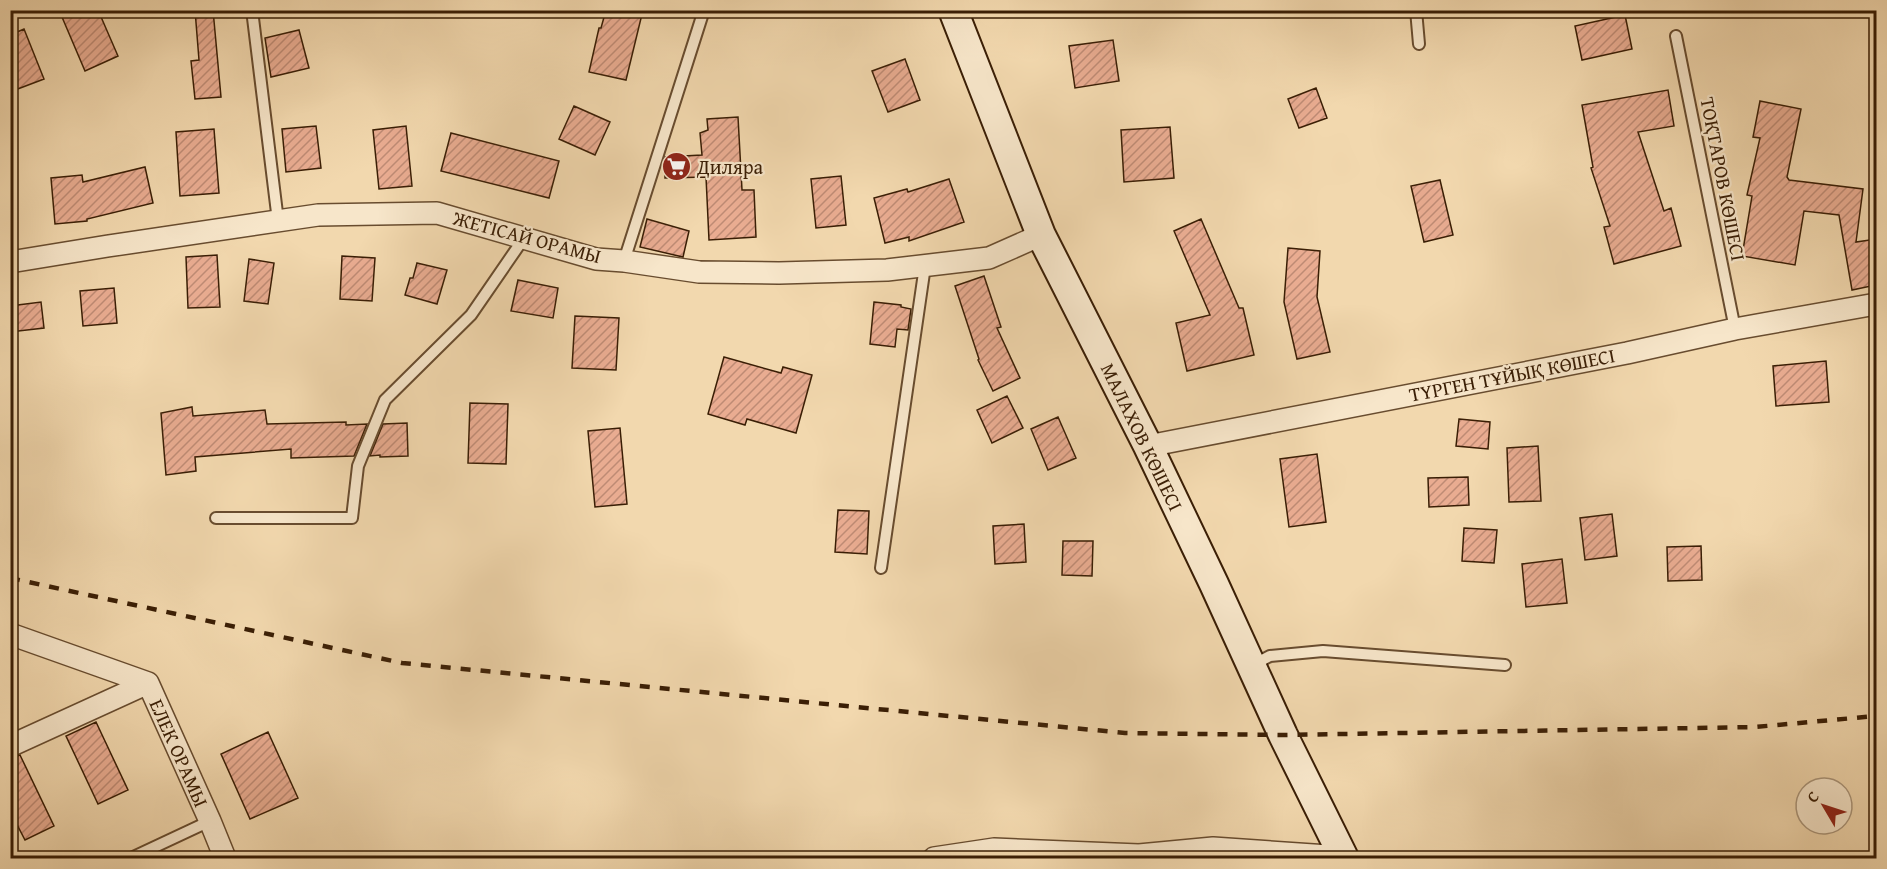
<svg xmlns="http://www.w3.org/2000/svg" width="1887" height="869" viewBox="0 0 1887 869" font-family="'Gentium Book Plus',serif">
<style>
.building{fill:url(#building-hatch);stroke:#3a1e05;stroke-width:1.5}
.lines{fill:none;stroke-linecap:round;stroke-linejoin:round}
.lane-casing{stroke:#684c2f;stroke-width:14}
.street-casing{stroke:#684c2f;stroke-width:24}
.secondary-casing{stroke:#3a1e05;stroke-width:32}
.lane{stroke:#f7e6ca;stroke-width:10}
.street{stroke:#f7e6ca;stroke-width:21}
.secondary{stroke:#f7e6ca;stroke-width:28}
.rail{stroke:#3a1e05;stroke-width:4.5;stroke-dasharray:10 10;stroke-linecap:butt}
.labels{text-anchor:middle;stroke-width:4.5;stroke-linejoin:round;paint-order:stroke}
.poi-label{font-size:20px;fill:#3a1e05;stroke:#f7e6ca;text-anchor:start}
.street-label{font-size:20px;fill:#3a1e05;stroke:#f7e6ca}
</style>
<defs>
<pattern id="building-hatch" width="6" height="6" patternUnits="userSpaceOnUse" patternTransform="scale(1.5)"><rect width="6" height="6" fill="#e9ac91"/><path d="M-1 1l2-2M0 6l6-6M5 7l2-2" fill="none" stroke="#be8b74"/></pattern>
</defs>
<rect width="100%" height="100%" fill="#f2d8ae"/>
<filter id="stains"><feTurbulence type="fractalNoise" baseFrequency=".00333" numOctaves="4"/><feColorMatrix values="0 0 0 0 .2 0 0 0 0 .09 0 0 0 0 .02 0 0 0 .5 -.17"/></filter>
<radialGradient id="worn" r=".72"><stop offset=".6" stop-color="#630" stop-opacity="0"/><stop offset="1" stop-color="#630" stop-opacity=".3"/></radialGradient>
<!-- building -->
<path class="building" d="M 59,10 L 98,10 L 118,56 L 85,71 Z
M 195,10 L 213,10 L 221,97 L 195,99 L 191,61 L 199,60 Z
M 606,10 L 643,10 L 626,80 L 589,72 L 599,28 L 601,28 Z
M 1625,15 L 1632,49 L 1582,60 L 1575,26 Z
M 24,29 L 44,79 L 15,90 L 10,80 L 10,35 Z
M 299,30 L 309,68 L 271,77 L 265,38 Z
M 1113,40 L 1119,81 L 1075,88 L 1069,46 Z
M 905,59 L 920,100 L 888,112 L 872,71 Z
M 1316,88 L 1327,118 L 1299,128 L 1288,99 Z
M 1668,90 L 1674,126 L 1638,132 L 1664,211 L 1671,208 L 1681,246 L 1614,264 L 1604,227 L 1610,226 L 1591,168 L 1593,167 L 1582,105 Z
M 1760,101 L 1801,109 L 1787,177 L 1789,180 L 1863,189 L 1856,242 L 1876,239 L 1876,285 L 1852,290 L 1839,215 L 1804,211 L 1795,265 L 1742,256 L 1752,196 L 1747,195 L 1760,138 L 1753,137 Z
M 574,106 L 610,122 L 595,155 L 559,139 Z
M 738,117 L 742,190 L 754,190 L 756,237 L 709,240 L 706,177 L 665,178 L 665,157 L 702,155 L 700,133 L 708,130 L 707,119 Z
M 316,126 L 321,168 L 286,172 L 282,129 Z
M 406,126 L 412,186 L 379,189 L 373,130 Z
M 1170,127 L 1174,178 L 1124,182 L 1121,130 Z
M 214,129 L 219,193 L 180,196 L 176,132 Z
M 451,133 L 559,161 L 549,198 L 441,171 Z
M 145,167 L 153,203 L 87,219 L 87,221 L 55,224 L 51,178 L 82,175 L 83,182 Z
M 841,176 L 846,225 L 816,228 L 811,179 Z
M 949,179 L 964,222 L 909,241 L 909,237 L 885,243 L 874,198 L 907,189 L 908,192 Z
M 1440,180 L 1453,235 L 1424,242 L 1411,186 Z
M 647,219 L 689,231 L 683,257 L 640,247 Z
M 1201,219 L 1239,308 L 1243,308 L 1254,355 L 1187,371 L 1176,323 L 1210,315 L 1174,231 Z
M 1288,248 L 1320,251 L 1317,297 L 1330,352 L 1297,359 L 1284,302 Z
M 217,255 L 220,307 L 188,308 L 186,257 Z
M 342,256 L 375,258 L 372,301 L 340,299 Z
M 249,259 L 274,263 L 268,304 L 244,301 Z
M 417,263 L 447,270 L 437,304 L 405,295 L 410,278 L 413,278 Z
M 984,276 L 1001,327 L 997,328 L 1020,378 L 993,391 L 978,360 L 979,359 L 955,286 Z
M 518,280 L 558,288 L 553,318 L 511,311 Z
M 114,288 L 117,323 L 83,326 L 80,291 Z
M 41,302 L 44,328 L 10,332 L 10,306 Z
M 874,302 L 901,305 L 901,307 L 911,309 L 908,330 L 897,329 L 895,347 L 870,344 Z
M 575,316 L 619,318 L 616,370 L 572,368 Z
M 724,357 L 781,373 L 783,367 L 812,375 L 796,433 L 747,419 L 745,425 L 708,414 Z
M 1826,361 L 1829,402 L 1776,406 L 1773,366 Z
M 1007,396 L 1023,428 L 992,443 L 977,410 Z
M 470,403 L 508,404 L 506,464 L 468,463 Z
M 192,407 L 193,416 L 265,410 L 267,424 L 346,422 L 346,425 L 367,424 L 354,456 L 291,458 L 291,449 L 195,457 L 196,471 L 166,475 L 161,413 Z
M 1058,417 L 1076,458 L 1048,470 L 1031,429 Z
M 1459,419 L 1490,422 L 1488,449 L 1456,446 Z
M 407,423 L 408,456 L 380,457 L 380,455 L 370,456 L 383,424 Z
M 620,428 L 627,504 L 595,507 L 588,431 Z
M 1538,446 L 1541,501 L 1509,502 L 1507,448 Z
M 1317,454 L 1326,522 L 1289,527 L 1280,459 Z
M 1468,477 L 1469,505 L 1429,507 L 1428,478 Z
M 838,510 L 869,511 L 867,554 L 835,552 Z
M 1612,514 L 1617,556 L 1585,560 L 1580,518 Z
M 1024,524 L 1026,562 L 995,564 L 993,526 Z
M 1464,528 L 1497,530 L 1494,563 L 1462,561 Z
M 1063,541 L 1093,541 L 1092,576 L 1062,575 Z
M 1701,546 L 1702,580 L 1668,581 L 1667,547 Z
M 1562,559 L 1567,603 L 1526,607 L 1522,564 Z
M 96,722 L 128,790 L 98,804 L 66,736 Z
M 268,732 L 298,798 L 250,819 L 221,754 Z
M 20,755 L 54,826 L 25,840 L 10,811 L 10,758 Z"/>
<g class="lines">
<defs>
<path id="lane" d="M 252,10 L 278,221
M 1416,10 L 1419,44
M 1676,36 L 1735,329
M 624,261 L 704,10
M 216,518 L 352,518 L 358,466 L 385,400 L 471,315 L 524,238
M 881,568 L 925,266
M 1253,665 L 1270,656 L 1323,651 L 1505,665
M 131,858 L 210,821"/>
<path id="street" d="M 10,262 L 108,246 L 318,215 L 437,213 L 596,259 L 624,261 L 699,272 L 779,273 L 887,270 L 989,258 L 1041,235
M 1148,446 L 1627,353 L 1735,329 L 1876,304
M 10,634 L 148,683 L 210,821 L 225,858
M 10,746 L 148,683
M 934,858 L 994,849 L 1139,855 L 1213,848 L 1343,857"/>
<path id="secondary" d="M 953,10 L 1041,235 L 1148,446 L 1214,584 L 1283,735 L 1344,858"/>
</defs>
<!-- lane casing -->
<use href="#lane" class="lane-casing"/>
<!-- street casing -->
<use href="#street" class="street-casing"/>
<!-- secondary casing -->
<use href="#secondary" class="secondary-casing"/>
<!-- lane -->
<use href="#lane" class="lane"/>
<!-- street -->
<use href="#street" class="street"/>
<!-- secondary -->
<use href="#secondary" class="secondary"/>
<!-- rail -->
<path class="rail" d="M 10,578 L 402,663 L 1125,733 L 1283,735 L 1755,727 L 1876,716"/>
</g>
<!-- icons -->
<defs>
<symbol id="supermarket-disc" viewBox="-11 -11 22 22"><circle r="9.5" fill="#8f2418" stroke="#f7e6ca"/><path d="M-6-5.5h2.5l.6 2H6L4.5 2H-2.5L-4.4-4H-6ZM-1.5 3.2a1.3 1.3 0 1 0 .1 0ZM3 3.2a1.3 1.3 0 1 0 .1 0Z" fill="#fff"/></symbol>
</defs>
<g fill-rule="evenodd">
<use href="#supermarket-disc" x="660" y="150" width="33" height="33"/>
</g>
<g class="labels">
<!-- poi labels -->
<g class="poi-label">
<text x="697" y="174">Диляра</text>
</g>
<!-- street labels -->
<g class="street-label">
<text transform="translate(1723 179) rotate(79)" y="7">ТОҚТАРОВ КӨШЕСІ</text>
<text transform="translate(527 237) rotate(15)" y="7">ЖЕТІСАЙ ОРАМЫ</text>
<text transform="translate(1512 375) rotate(-11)" y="7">ТҮРГЕН ТҰЙЫҚ КӨШЕСІ</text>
<text transform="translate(1142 437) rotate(64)" y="7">МАЛАХОВ КӨШЕСІ</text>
<text transform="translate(179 753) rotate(66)" y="7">ЕЛЕК ОРАМЫ</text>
</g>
</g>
<!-- margin -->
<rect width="1887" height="869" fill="none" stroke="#f2d8ae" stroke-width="36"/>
<rect x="12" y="12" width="1863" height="845" fill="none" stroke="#3a1e05" stroke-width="3"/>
<rect x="18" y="18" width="1851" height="833" fill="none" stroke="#3a1e05" stroke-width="1.5"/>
<!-- north arrow -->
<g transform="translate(1824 806) rotate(309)"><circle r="28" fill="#f7e6ca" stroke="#ab967b" stroke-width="1.5"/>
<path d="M0-4.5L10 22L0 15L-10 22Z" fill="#8f2418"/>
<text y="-9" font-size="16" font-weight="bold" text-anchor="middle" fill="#3a1e05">С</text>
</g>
<rect width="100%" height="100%" filter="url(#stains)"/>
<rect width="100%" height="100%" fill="url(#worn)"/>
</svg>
